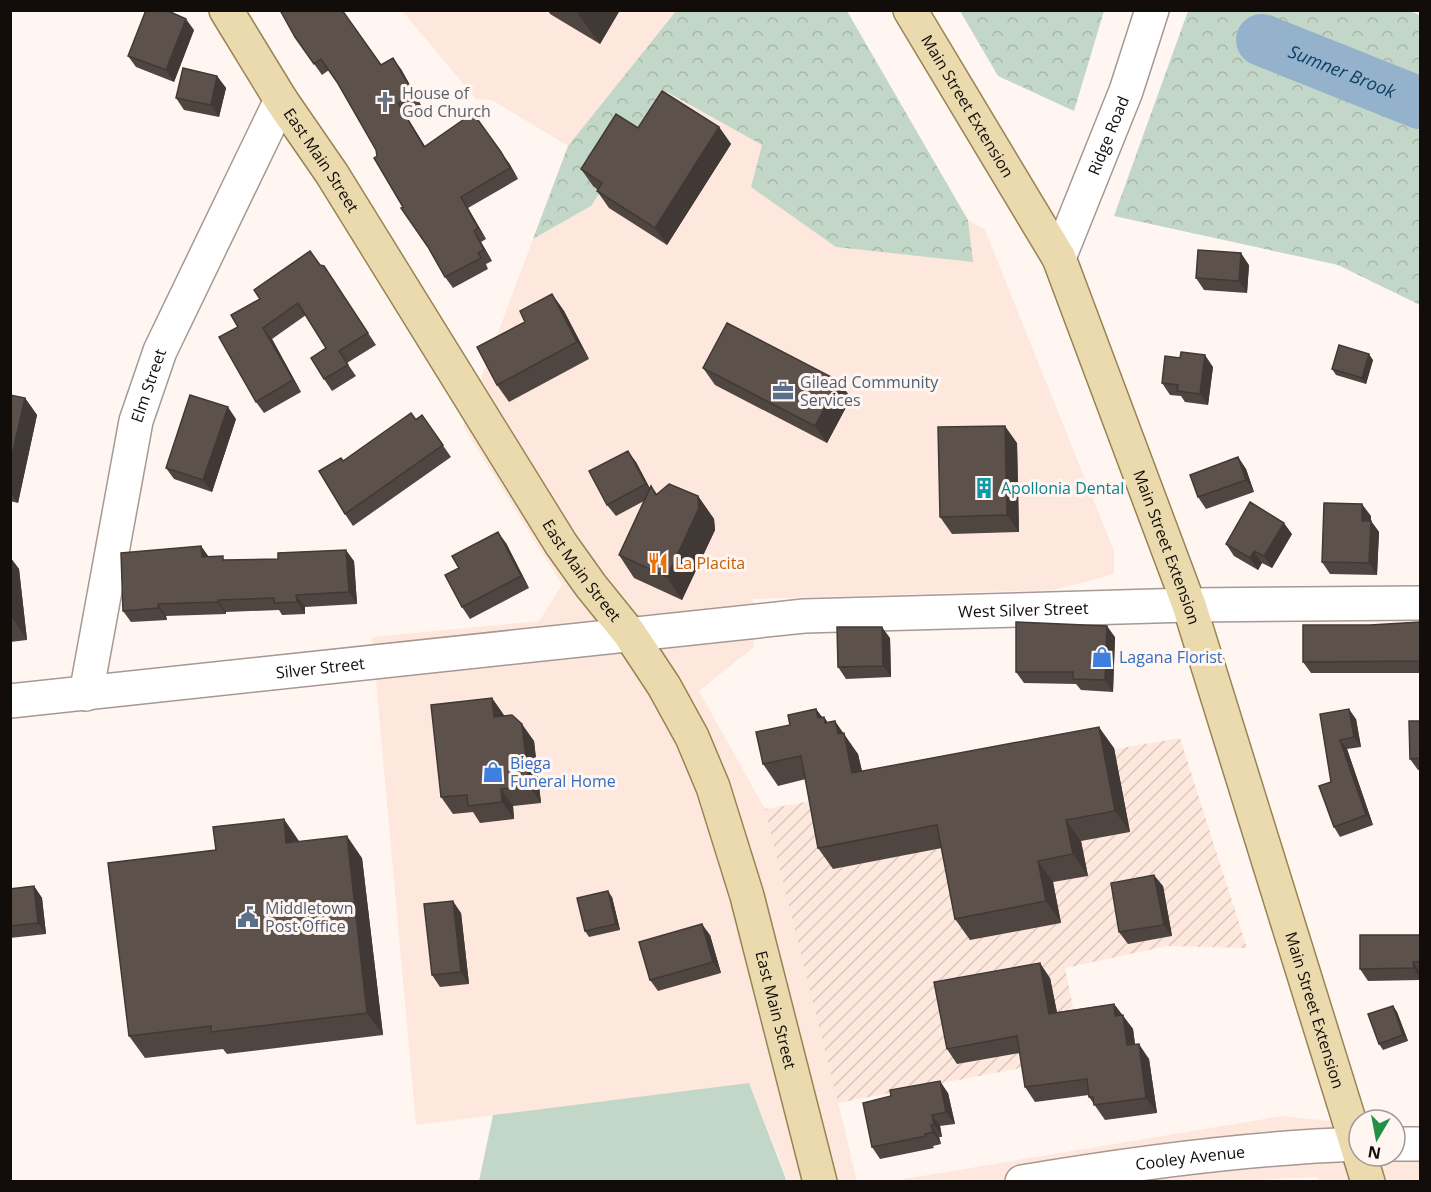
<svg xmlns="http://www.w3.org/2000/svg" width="1431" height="1192" viewBox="0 0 1431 1192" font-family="'Open Sans',sans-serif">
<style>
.built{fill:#fee8dd}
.industrial{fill:url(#industrial-furrows)}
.grass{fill:#c2d7c7}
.forest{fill:url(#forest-crowns)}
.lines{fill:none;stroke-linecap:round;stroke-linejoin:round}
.river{stroke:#94b2cc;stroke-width:52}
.street-casing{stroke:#a69892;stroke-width:36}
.primary-casing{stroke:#988353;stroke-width:36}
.street{stroke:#fff;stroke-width:33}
.primary{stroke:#ecdaaf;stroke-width:33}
.wall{fill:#504641}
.shaded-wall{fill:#413935}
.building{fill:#5d514c;stroke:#413935;stroke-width:1.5}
.labels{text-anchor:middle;stroke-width:6;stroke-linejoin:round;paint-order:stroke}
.worship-label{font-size:16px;fill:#5b616d;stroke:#fff6f2;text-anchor:start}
.street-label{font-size:16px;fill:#120d0b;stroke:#fff6f2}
.service-label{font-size:16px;fill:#4e5e75;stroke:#fff6f2;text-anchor:start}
.culture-label{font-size:16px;fill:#0d838f;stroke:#fff6f2;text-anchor:start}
.food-label{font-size:16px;fill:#c56008;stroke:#fff6f2;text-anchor:start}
.shop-label{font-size:16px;fill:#366cbe;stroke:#fff6f2;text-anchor:start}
.water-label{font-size:18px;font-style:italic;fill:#104165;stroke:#fff6f2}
</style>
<defs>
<pattern id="industrial-furrows" width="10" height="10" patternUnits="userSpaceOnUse" patternTransform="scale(1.5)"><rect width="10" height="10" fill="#fee8dd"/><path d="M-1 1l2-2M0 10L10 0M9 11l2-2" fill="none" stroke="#d9c6bc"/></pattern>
<pattern id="forest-crowns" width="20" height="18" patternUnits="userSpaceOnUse" patternTransform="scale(1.5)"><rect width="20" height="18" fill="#c2d7c7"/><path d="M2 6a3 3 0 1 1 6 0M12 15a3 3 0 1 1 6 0" fill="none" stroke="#a6b7aa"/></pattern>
</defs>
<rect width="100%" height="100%" fill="#fff6f2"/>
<!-- built -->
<path class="built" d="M 402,11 L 676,11 L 568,146 L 492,100 L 476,99 Z
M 667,92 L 972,262 L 968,220 L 985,230 L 1114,551 L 1114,574 L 1054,590 L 753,599 L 754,647 L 699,691 L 769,816 L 857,1181 L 788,1181 L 749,1083 L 416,1125 L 372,637 L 539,621 L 562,585 L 463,426 L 533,239 L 591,206 Z
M 1282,1116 L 1359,1124 L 1359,1156 L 1395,1156 L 1395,1127 L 1420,1127 L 1420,1181 L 1319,1182 L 1317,1177 L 1218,1182 L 886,1182 Z"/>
<!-- industrial -->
<path class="industrial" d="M 1180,738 L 1247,948 L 1167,946 L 1065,968 L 1083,1056 L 838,1103 L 765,809 Z"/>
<!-- grass -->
<path class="grass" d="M 749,1083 L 786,1179 L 785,1181 L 479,1181 L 493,1115 Z"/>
<!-- forest -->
<path class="forest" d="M 1407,10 L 1420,15 L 1420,305 L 1338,265 L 1114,216 L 1188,11 Z
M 676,11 L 847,11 L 968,220 L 973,262 L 836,247 L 751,187 L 762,145 L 667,92 L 591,206 L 533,239 L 568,146 Z
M 960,11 L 1104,11 L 1074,111 L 998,76 Z"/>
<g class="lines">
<!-- river -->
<path class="river" id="s1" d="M 1262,40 L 1420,103"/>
<defs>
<g id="street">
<path id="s2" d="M 1059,258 L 1126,91 L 1152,10"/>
<path id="s3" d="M 86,694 L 136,421 L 160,351 L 281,100"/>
<path id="s4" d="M 10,701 L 804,616 L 1189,605 L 1420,603"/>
<path d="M 1395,1144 L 1420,1144"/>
<path id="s5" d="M 1022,1182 C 1134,1163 1245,1148 1359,1144"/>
</g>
<g id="primary">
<path id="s6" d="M 226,10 L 281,100 L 332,174 L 561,544 L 591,586 L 629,633 L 664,686 L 692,737 L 713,787 L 747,896 L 820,1182"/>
<path id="s7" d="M 910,10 L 1059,258 L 1189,605 L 1359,1152"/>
<path d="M 1360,1156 L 1368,1182"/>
</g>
</defs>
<!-- street casing -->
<use href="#street" class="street-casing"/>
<!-- primary casing -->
<use href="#primary" class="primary-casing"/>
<!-- street -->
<use href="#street" class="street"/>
<!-- primary -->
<use href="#primary" class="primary"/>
</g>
<!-- wall -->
<path class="wall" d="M 548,10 L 620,10 L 600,44 L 550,14 Z
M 194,30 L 174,82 L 136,67 L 128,56 Z
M 295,37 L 381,65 L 401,69 L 421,105 L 405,114 L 425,146 L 509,163 L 518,179 L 468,208 L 486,239 L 481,242 L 492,261 L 486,264 L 488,269 L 453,288 L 445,277 L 429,247 L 403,207 L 377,156 L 376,150 L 337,82 L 329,70 L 322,75 Z
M 217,76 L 226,88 L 219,117 L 184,110 L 176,98 Z
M 719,127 L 731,144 L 667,245 L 609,208 L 597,191 L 598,190 L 593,186 L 581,169 L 638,128 Z
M 320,265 L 332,278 L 376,345 L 347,363 L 356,376 L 332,391 L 324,379 L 326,348 L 306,315 L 272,339 L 301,392 L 264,413 L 256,402 L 238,327 Z
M 1249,265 L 1247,293 L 1204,290 L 1196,278 Z
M 552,294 L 564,311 L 589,359 L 509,402 L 497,385 L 525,322 Z
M 1180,358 L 1213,367 L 1208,405 L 1185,402 L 1181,396 L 1170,395 L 1162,383 Z
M 1373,360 L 1366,384 L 1336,375 L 1332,369 Z
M 703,368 L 851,398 L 827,443 L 715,385 Z
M 10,395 L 25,398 L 37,415 L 18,503 L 10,501 Z
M 422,415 L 451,457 L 353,526 L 345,514 L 343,461 Z
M 236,419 L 212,492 L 174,479 L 166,468 Z
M 1017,443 L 1019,532 L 952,534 L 940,517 Z
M 1238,457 L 1246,469 L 1254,492 L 1206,509 L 1198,497 Z
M 636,462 L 650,489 L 651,486 L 657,494 L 698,496 L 714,519 L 715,530 L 682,600 L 634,578 L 619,555 L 644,501 L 616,516 L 607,505 Z
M 1371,516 L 1371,521 L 1379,532 L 1377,575 L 1330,574 L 1322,562 Z
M 1292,534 L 1272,568 L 1262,563 L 1258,570 L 1234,556 L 1226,544 Z
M 506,543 L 529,588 L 470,619 L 462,607 Z
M 201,546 L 209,557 L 226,560 L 354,561 L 357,604 L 305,607 L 305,614 L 282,615 L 279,610 L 226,612 L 226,614 L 166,616 L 167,620 L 131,622 L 123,611 Z
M 10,557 L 19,569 L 27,640 L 10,642 Z
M 1420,622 L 1420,673 L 1311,673 L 1303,662 L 1370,625 Z
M 1115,637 L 1113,692 L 1081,690 L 1076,684 L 1024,683 L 1016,672 Z
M 890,638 L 891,677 L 846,679 L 838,667 Z
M 492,698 L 504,716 L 534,741 L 541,803 L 513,806 L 514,819 L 480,823 L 473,812 L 453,814 L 441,797 Z
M 816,709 L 822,717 L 824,717 L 828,723 L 858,754 L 862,771 L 1114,748 L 1130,832 L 1081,841 L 1088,876 L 1053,882 L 1061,923 L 970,940 L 955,919 L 942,848 L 833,869 L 818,848 L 806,779 L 778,786 L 763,764 L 790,725 Z
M 1320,714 L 1356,719 L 1361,747 L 1347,749 L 1373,825 L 1340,837 L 1334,827 L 1331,782 Z
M 1420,721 L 1420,770 L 1418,770 L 1410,759 Z
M 299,841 L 362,858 L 383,1035 L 227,1054 L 223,1049 L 145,1058 L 129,1036 Z
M 34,886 L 42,898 L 46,934 L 10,938 L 10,889 Z
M 1163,886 L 1172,936 L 1128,944 L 1119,932 Z
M 612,897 L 620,930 L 589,937 L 585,931 Z
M 461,913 L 469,984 L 440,987 L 432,975 Z
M 710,935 L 721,973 L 658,991 L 650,980 Z
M 1420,935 L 1420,980 L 1368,981 L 1360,969 Z
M 1050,978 L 1057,1012 L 1114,1004 L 1133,1029 L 1135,1044 L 1149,1059 L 1157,1113 L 1105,1120 L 1089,1097 L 1089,1095 L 1035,1102 L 1025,1087 L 1020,1053 L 957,1064 L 947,1049 Z
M 1393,1006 L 1397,1012 L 1408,1041 L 1383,1050 L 1379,1044 Z
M 948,1093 L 955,1124 L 940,1126 L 942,1137 L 939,1137 L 941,1144 L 933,1146 L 934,1148 L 880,1159 L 872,1147 Z"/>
<!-- shaded-wall -->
<path class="shaded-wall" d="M 580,10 L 620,10 L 600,44 L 578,14 Z
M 186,19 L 194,30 L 174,82 L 166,70 Z
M 393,58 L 401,69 L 421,105 L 414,94 Z
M 217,76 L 226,88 L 219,117 L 211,105 Z
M 398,103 L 405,114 L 432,158 L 424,147 Z
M 719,127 L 731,144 L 667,245 L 655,228 Z
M 501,152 L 509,163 L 518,179 L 510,168 Z
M 461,197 L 468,208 L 486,239 L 478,228 Z
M 474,231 L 481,242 L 492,261 L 484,250 Z
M 1241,253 L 1249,265 L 1247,293 L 1239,281 Z
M 552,294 L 564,311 L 589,359 L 577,342 Z
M 263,328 L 272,339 L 301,392 L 293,380 Z
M 1369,354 L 1373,360 L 1366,384 L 1362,378 Z
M 1205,355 L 1213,367 L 1208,405 L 1200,394 Z
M 839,381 L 851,398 L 827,443 L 815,426 Z
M 25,398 L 37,415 L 18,503 L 10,493 L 10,464 Z
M 228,407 L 236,419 L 212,492 L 203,480 Z
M 1005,426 L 1017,443 L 1019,532 L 1007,515 Z
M 628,451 L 636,462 L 654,496 L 646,484 Z
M 1238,457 L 1246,469 L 1254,492 L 1246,480 Z
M 698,496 L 714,519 L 715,530 L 682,600 L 667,577 Z
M 1362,504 L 1371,516 L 1370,532 L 1362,521 Z
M 1371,521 L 1379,532 L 1377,575 L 1369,563 Z
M 1284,523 L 1292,534 L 1272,568 L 1264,556 Z
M 498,532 L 506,543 L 529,588 L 521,576 Z
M 201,546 L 209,558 L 202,557 Z
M 346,550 L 354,561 L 357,604 L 349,592 Z
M 1254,551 L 1262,563 L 1258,570 L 1250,558 Z
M 10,557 L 19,569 L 27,640 L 12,618 L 10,607 Z
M 296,595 L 305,607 L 305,614 L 297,602 Z
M 218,600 L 226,612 L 226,614 L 218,602 Z
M 158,604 L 166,616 L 167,620 L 158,608 Z
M 1107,626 L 1115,637 L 1113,692 L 1105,680 Z
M 882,627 L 890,638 L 891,677 L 883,666 Z
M 492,698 L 504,715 L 506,734 L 494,717 Z
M 816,709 L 825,721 L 824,717 L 838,738 L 818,718 Z
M 1349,709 L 1356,719 L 1361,747 L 1354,737 Z
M 835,721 L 858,754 L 867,794 L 852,773 L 838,734 Z
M 522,724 L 534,741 L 541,803 L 529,786 Z
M 1099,727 L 1114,748 L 1130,832 L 1115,811 Z
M 1340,740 L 1347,749 L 1373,825 L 1366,815 Z
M 501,789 L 513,806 L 514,819 L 502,802 Z
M 284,819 L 299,841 L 286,843 Z
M 1066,820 L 1081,841 L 1088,876 L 1073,854 Z
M 347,836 L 362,858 L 383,1035 L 367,1013 Z
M 1038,861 L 1053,882 L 1061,923 L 1046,901 Z
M 1154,875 L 1163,886 L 1172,936 L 1164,925 Z
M 34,886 L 42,898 L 46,934 L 38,923 Z
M 608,891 L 612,897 L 620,930 L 616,924 Z
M 453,901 L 461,913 L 469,984 L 461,972 Z
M 702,924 L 710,935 L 721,973 L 713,962 Z
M 1413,962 L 1420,972 L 1420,978 L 1414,968 Z
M 1040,963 L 1050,978 L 1060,1028 L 1049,1014 Z
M 1114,1004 L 1133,1029 L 1137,1060 L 1127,1045 L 1115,1016 Z
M 1393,1006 L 1397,1012 L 1408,1041 L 1403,1035 Z
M 1139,1044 L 1149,1059 L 1157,1113 L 1146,1098 Z
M 940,1081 L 948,1093 L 955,1124 L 946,1112 Z
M 932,1115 L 940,1126 L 942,1137 L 934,1125 Z
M 931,1125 L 939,1137 L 941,1144 L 933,1132 Z"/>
<!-- building -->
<path class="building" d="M 146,10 L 166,10 L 186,19 L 166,70 L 128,56 Z
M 280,10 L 342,10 L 381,65 L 393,58 L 414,94 L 398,103 L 424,147 L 473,113 L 501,152 L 510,168 L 461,197 L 478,228 L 474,231 L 484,250 L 478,253 L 481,258 L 445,277 L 428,247 L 401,208 L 403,207 L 374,158 L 377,156 L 376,150 L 337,82 L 321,59 L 314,64 L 295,37 Z
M 183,68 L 217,76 L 211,105 L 176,98 Z
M 662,91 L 719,127 L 655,228 L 597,191 L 602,183 L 581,169 L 616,114 L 638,128 Z
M 1198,250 L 1241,253 L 1239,281 L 1196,278 Z
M 310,251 L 320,265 L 324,266 L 368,333 L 339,351 L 348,365 L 324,379 L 311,358 L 326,348 L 298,303 L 263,328 L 293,380 L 256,402 L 219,337 L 238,327 L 231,315 L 260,299 L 254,290 Z
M 552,294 L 577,342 L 497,385 L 477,347 L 525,322 L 520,311 Z
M 727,323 L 839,381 L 815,426 L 703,368 Z
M 1339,345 L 1369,354 L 1362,378 L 1332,369 Z
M 1181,352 L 1205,355 L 1200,394 L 1177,391 L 1178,385 L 1162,383 L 1165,356 L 1180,358 Z
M 10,395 L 25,398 L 10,464 Z
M 190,395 L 228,407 L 203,480 L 166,468 Z
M 411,413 L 416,420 L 422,415 L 443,445 L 345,514 L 319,471 L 341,458 L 343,461 Z
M 1005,426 L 1007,515 L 940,517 L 938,427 Z
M 628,451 L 646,484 L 607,505 L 589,471 Z
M 1238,457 L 1246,480 L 1198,497 L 1190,475 Z
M 669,484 L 698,496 L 699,508 L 667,577 L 619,555 L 651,486 L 656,495 Z
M 1250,502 L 1284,523 L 1264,556 L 1254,551 L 1250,558 L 1226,544 Z
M 1324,503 L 1362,504 L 1362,521 L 1371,521 L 1369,563 L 1322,562 Z
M 498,532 L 521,576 L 462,607 L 445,575 L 459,568 L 452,556 Z
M 201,546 L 202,557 L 223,556 L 223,560 L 278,559 L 278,553 L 346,550 L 349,592 L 296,595 L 297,602 L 274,603 L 274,598 L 218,600 L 218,602 L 158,604 L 158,608 L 123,611 L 121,553 Z
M 1016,622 L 1107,626 L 1105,680 L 1073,679 L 1073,672 L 1016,672 Z
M 1420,622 L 1420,661 L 1303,662 L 1303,625 L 1370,625 Z
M 837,627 L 882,627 L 883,666 L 838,667 Z
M 492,698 L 494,717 L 512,715 L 522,724 L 529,786 L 501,789 L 502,802 L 468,806 L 467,795 L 441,797 L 431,705 Z
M 816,709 L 818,718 L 824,717 L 825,723 L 835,721 L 838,734 L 844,733 L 852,773 L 1099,727 L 1115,811 L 1066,820 L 1073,854 L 1038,861 L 1046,901 L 955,919 L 937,825 L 818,848 L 801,756 L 763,764 L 756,732 L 790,725 L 788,715 Z
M 1349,709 L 1354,737 L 1340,740 L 1366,815 L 1334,827 L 1319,786 L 1331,782 L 1320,714 Z
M 1409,721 L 1420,721 L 1420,758 L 1410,759 Z
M 284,819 L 286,843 L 347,836 L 367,1013 L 211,1032 L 211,1026 L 129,1036 L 108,863 L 216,850 L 213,827 Z
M 1154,875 L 1164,925 L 1119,932 L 1111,883 Z
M 34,886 L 38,923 L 10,926 L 10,889 Z
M 608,891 L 616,924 L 585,931 L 577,898 Z
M 453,901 L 461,972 L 432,975 L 424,904 Z
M 702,924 L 713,962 L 650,980 L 639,942 Z
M 1360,935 L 1420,935 L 1420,962 L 1413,962 L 1414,968 L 1360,969 Z
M 1040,963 L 1049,1014 L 1114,1004 L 1115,1016 L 1123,1015 L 1127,1045 L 1139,1044 L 1146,1098 L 1094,1105 L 1093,1097 L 1089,1097 L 1087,1079 L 1025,1087 L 1017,1036 L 947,1049 L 934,982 Z
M 1393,1006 L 1403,1035 L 1379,1044 L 1368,1014 Z
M 940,1081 L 946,1112 L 932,1115 L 934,1125 L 931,1125 L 933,1132 L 925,1134 L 926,1136 L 872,1147 L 863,1103 L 891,1096 L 890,1090 Z"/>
<!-- icons -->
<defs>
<symbol id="church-bare" viewBox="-9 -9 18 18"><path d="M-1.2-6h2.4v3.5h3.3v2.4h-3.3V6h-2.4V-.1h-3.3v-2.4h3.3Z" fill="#6b7280" stroke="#fff6f2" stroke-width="2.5" paint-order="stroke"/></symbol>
<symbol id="office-bare" viewBox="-9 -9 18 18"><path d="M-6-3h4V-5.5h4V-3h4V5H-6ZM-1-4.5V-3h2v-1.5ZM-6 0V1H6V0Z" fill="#5c6f8a" stroke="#fff6f2" stroke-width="2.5" paint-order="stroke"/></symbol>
<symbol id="building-bare" viewBox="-9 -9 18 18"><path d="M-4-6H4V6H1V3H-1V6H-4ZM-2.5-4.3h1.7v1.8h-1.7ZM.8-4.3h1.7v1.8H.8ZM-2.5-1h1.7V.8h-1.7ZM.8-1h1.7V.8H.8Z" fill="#0f9aa8" stroke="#fff6f2" stroke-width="2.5" paint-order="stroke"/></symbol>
<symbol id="restaurant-bare" viewBox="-9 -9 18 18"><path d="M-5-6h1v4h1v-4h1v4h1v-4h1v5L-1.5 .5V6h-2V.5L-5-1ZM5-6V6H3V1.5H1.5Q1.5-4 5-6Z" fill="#e8710a" stroke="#fff6f2" stroke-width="2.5" paint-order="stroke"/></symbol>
<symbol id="shop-bare" viewBox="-9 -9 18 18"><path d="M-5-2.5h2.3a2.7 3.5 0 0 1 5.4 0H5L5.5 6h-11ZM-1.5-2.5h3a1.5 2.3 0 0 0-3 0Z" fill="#3f7fe0" stroke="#fff6f2" stroke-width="2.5" paint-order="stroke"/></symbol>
<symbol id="civic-bare" viewBox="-9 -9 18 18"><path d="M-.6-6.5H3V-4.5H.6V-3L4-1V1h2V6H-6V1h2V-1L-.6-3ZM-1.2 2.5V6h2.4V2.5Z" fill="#5c6f8a" stroke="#fff6f2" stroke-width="2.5" paint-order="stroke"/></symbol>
</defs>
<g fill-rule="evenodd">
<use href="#church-bare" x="370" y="87" width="30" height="30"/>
<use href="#office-bare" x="768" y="376" width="30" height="30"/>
<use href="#building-bare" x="969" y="473" width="30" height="30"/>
<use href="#restaurant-bare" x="643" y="548" width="30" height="30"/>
<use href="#shop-bare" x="1087" y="642" width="30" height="30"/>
<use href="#shop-bare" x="478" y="757" width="30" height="30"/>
<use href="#civic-bare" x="233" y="902" width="30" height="30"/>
</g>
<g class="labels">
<!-- worship labels -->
<g class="worship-label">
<text x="402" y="99">House of<tspan x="402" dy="18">God Church</tspan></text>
</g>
<!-- street labels -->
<g class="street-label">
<text dy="6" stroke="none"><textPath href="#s7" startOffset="112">Main Street Extension</textPath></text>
<text dy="6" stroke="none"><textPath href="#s2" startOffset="132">Ridge Road</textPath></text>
<text dy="6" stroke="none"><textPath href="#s6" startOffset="178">East Main Street</textPath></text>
<text dy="6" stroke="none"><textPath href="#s3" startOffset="315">Elm Street</textPath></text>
<text dy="6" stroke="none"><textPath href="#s7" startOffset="598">Main Street Extension</textPath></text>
<text dy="6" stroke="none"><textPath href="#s6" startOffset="664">East Main Street</textPath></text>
<text dy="6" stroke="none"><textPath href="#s4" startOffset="1018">West Silver Street</textPath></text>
<text dy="6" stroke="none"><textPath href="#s4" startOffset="312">Silver Street</textPath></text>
<text dy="6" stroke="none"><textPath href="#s6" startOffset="1150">East Main Street</textPath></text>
<text dy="6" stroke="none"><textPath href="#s7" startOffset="1084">Main Street Extension</textPath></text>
<text dy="6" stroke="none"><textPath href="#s5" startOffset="170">Cooley Avenue</textPath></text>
</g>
<!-- service labels -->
<g class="service-label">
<text x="800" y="388">Gilead Community<tspan x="800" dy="18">Services</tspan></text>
<text x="265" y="914">Middletown<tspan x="265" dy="18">Post Office</tspan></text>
</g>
<!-- culture labels -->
<g class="culture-label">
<text x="1001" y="494">Apollonia Dental</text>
</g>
<!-- food labels -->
<g class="food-label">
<text x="675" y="569">La Placita</text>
</g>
<!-- shop labels -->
<g class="shop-label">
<text x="1119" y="663">Lagana Florist</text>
<text x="510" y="769">Biega<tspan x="510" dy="18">Funeral Home</tspan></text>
</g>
<!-- water labels -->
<g class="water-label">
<text dy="6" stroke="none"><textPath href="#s1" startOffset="86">Sumner Brook</textPath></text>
</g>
</g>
<!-- border -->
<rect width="1431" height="1192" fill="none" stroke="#120d0b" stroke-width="24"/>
<!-- north arrow -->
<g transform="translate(1377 1138) rotate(190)"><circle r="28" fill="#fff6f2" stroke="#a09996" stroke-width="1.5"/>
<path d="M0-4.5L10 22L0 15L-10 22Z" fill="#249047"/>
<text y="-9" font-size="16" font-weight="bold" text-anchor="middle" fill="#120d0b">N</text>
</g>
</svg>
